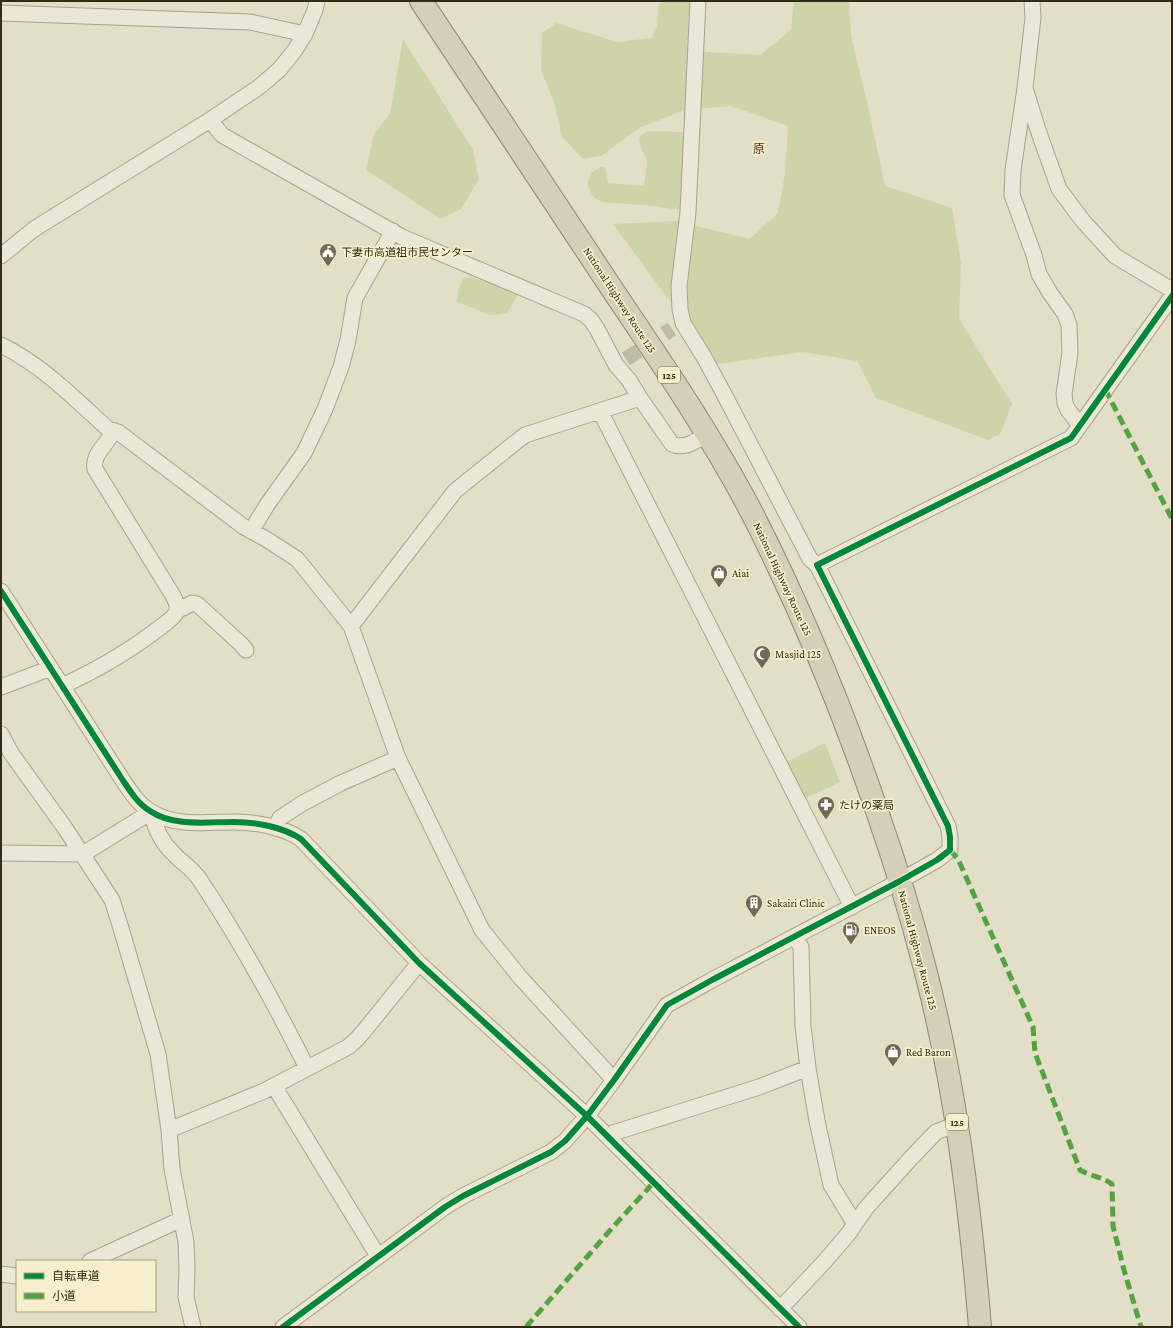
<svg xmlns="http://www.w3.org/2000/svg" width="1173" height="1328" viewBox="0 0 1173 1328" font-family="'Crimson Pro','Noto Sans JP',serif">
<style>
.green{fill:#ced4a8}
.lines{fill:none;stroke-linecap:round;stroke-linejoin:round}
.minor-tunnel{stroke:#bfbaa4;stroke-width:15;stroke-dasharray:15 8;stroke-linecap:butt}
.minor-casing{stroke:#a7a291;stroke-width:17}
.highway-casing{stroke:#8c8778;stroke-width:24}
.minor{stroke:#eae7d9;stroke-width:15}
.highway{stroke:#d5ceb8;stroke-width:22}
.quiet{stroke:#53a440;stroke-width:5;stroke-dasharray:10 5;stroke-linecap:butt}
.cycleway-casing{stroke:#f6efcb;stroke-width:8}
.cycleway{stroke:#00873e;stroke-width:6}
.labels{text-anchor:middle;stroke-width:3.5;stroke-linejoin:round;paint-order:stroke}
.shield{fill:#f6efcb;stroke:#6e654f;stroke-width:1}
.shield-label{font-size:10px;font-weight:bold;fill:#342a1a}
.poi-label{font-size:11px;fill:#342a1a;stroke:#f6efcb;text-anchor:start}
.street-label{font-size:11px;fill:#342a1a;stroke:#f6efcb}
.neighbourhood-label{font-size:12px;fill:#623119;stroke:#f6efcb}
</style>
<rect width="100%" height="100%" fill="#e2dec7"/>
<!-- green -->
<path class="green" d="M 663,1 L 690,1 L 688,51 L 760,55 L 791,30 L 794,1 L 849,1 L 851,35 L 871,120 L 885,186 L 952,208 L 961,263 L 959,319 L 1012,404 L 1000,434 L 988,440 L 876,398 L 857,361 L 803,352 L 716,364 L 613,224 L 677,221 L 750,239 L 778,213 L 785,174 L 788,126 L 731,106 L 685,110 L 639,128 L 601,156 L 583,159 L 562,137 L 554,101 L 541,71 L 542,33 L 556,23 L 617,42 L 652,38 L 657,26 L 659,5 Z
M 403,39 L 473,150 L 479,179 L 461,209 L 440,219 L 366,170 L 374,134 L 390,114 Z
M 647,131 L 683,132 L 685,139 L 682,205 L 678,210 L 654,206 L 602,202 L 593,197 L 587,184 L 592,172 L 601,167 L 605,167 L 608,183 L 644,186 L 647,161 L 640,145 L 639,138 Z
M 471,277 L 519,293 L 507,313 L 490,315 L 457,302 L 459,287 L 463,279 Z
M 825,743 L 840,782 L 804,799 L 786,762 Z"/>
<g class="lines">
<!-- minor-tunnel -->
<path class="minor-tunnel" d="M 626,359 L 672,329"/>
<defs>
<path id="minor" d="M 698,1 L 688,212 L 679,286 L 680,309 L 683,323 L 704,357 L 725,396 L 810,559 L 817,565
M 1032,1 L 1033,18 L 1025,88 L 1038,130 L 1059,189 L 1083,221 L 1115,256 L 1172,290
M 1,13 L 250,22 L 305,34
M 1025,88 L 1013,170 L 1012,195 L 1034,255 L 1039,274 L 1050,293 L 1065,314 L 1069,325 L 1070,353 L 1064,394 L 1065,403 L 1068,410 L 1080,425
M 210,120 L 222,135 L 402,237 L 584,314 L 591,320 L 597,329 L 616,365 L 629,380 L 640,398
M 1,256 L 34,229 L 210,120 L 259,87 L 279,70 L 295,50 L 305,34 L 315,10 L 317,1
M 1,345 C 42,365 75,399 108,429 L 118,432 L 244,527 L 266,539 L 297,559 L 351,626 L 398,758 L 482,930 L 519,976 L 614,1080
M 600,411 L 852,907
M 251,531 L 267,505 L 304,453 L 325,409 L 341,367 L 348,340 L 355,298 L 393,231
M 1,591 L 122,779 C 130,791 138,804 150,811 C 174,827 206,822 234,822 C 256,822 283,827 301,839 L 419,963 L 587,1116 L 799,1327
M 177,609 L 183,608 L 192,603 L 197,604 L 241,644 L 246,650
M 351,626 L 455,491 L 486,466 L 525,435 L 640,398 L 672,444 C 684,450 697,440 708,434
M 62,686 C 99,669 130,651 162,626 C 167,622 175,617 177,611 C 178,605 175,599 172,594 L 95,469 C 92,453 108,445 113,431
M 1,687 L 51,668
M 1,734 L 11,753 L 65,828 L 112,900 L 120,925 L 158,1054 L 169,1130 L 172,1169 L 186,1242 L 187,1269 L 186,1297 L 193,1327
M 275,828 L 280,818 L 303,803 L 341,783 L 398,758
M 1,853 L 83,854 L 151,812 C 155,829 161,842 174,854 C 183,864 192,868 200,880 C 240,940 275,1004 307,1068
M 795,937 L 801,947 L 803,1026 L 808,1068 L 817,1121 L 831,1185 L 855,1224
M 274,1086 L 378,1256
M 169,1130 L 264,1091 L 348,1047 L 356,1040 L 364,1031 L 419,963
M 608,1137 L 613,1133 L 759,1087 L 808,1068
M 90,1261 L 182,1219
M 1,1274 L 17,1276
M 780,1309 L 825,1261 L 849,1233 L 866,1208 L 912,1157 L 936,1132 L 957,1124
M 283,1327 L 445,1207 L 463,1196 L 551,1152 L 565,1141 L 587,1116 L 614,1080 L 667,1005 L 712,980 L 900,881 L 937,860 L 950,850 L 950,837 L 948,826 L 817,565 L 1071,438 L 1172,296"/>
<path id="highway" d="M 421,1 C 486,99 552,197 616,295 C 664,366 712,437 752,513 C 802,611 844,713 879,817 C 896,866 911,915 924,965 C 955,1083 970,1205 980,1327"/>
</defs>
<!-- minor casing -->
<use href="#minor" class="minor-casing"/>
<!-- highway casing -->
<use href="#highway" class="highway-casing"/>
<!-- minor -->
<use href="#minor" class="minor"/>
<!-- highway -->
<use href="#highway" class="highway"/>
<!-- quiet -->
<path class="quiet" d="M 1105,389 L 1172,519
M 950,850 L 958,859 L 1033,1027 L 1035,1053 L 1080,1170 C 1090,1176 1103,1177 1112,1184 L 1113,1226 L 1124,1270 L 1141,1327
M 526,1327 L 613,1227 L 654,1182"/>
<defs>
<path id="cycleway" d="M 1,591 L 122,779 C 130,791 138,804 150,811 C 174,827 206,822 234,822 C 256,822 283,827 301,839 L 419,963 L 587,1116 L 799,1327
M 283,1327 L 445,1207 L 463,1196 L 551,1152 L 565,1141 L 587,1116 L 614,1080 L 667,1005 L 712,980 L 900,881 L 937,860 L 950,850 L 950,837 L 948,826 L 817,565 L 1071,438 L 1172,296"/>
</defs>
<!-- cycleway casing -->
<use href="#cycleway" class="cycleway-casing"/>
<!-- cycleway -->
<use href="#cycleway" class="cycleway"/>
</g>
<!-- icons -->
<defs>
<symbol id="civic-pin" viewBox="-11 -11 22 30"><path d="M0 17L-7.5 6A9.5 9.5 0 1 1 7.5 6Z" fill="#716957" stroke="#f6efcb"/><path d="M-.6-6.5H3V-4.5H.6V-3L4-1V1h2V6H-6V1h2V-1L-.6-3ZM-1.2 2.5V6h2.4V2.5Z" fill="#fff"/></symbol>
<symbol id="shop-pin" viewBox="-11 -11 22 30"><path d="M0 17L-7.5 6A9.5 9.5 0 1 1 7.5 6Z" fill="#716957" stroke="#f6efcb"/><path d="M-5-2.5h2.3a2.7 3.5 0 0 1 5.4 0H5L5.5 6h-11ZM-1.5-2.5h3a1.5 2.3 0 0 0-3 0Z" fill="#fff"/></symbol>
<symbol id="mosque-pin" viewBox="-11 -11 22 30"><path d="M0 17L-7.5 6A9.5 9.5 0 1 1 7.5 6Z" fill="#716957" stroke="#f6efcb"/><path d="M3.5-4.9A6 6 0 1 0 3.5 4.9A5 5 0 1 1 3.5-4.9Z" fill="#fff"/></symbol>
<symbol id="pharmacy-pin" viewBox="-11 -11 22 30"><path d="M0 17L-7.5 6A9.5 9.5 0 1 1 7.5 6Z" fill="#716957" stroke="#f6efcb"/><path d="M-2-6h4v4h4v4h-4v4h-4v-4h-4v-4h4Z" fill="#fff"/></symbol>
<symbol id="building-pin" viewBox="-11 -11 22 30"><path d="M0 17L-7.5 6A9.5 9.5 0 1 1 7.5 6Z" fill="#716957" stroke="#f6efcb"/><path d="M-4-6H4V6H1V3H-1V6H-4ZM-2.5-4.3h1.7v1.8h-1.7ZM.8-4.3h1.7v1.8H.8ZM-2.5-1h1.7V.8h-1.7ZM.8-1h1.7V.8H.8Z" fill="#fff"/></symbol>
<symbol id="fuel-pin" viewBox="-11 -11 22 30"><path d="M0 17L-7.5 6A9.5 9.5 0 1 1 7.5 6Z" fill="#716957" stroke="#f6efcb"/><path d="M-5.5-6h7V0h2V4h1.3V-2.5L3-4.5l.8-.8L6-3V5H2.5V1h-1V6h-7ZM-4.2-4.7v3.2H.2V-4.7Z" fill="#fff"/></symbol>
</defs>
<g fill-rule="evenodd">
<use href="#civic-pin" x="318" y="242" width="20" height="27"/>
<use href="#shop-pin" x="709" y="563" width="20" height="27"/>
<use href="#mosque-pin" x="752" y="644" width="20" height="27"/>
<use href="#pharmacy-pin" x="816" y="795" width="20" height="27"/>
<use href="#building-pin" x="744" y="893" width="20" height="27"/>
<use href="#fuel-pin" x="841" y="920" width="20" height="27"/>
<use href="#shop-pin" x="883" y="1042" width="20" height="27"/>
</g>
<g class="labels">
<!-- shield labels -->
<g class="shield">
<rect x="658" y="367" width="22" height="16" rx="3"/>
<rect x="946" y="1114" width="22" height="16" rx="3"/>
</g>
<g class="shield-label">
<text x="669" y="379">125</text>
<text x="957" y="1126">125</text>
</g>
<!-- poi labels -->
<g class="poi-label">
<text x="341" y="256">下妻市高道祖市民センター</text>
<text x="732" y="577">Aiai</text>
<text x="775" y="658">Masjid 125</text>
<text x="839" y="809">たけの薬局</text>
<text x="767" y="907">Sakairi Clinic</text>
<text x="864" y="934">ENEOS</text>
<text x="906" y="1056">Red Baron</text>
</g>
<!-- street labels -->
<g class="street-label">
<text transform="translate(620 300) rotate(57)" y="4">National Highway Route 125</text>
<text transform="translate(783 579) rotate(65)" y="4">National Highway Route 125</text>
<text transform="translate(918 950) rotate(75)" y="4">National Highway Route 125</text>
</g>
<!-- neighbourhood labels -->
<g class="neighbourhood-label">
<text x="759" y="153">原</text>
</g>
</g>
<!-- border -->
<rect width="1173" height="1328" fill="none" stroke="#342a1a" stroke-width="4"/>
<!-- legend -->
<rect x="16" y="1260" width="140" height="52" fill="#f6efcb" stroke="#a8a084"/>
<rect x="24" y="1273" width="20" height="6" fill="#00873e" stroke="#a8a084"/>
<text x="52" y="1280" font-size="12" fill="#342a1a">自転車道</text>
<rect x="24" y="1293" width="20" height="6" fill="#53a440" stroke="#a8a084"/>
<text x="52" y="1300" font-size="12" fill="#342a1a">小道</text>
</svg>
